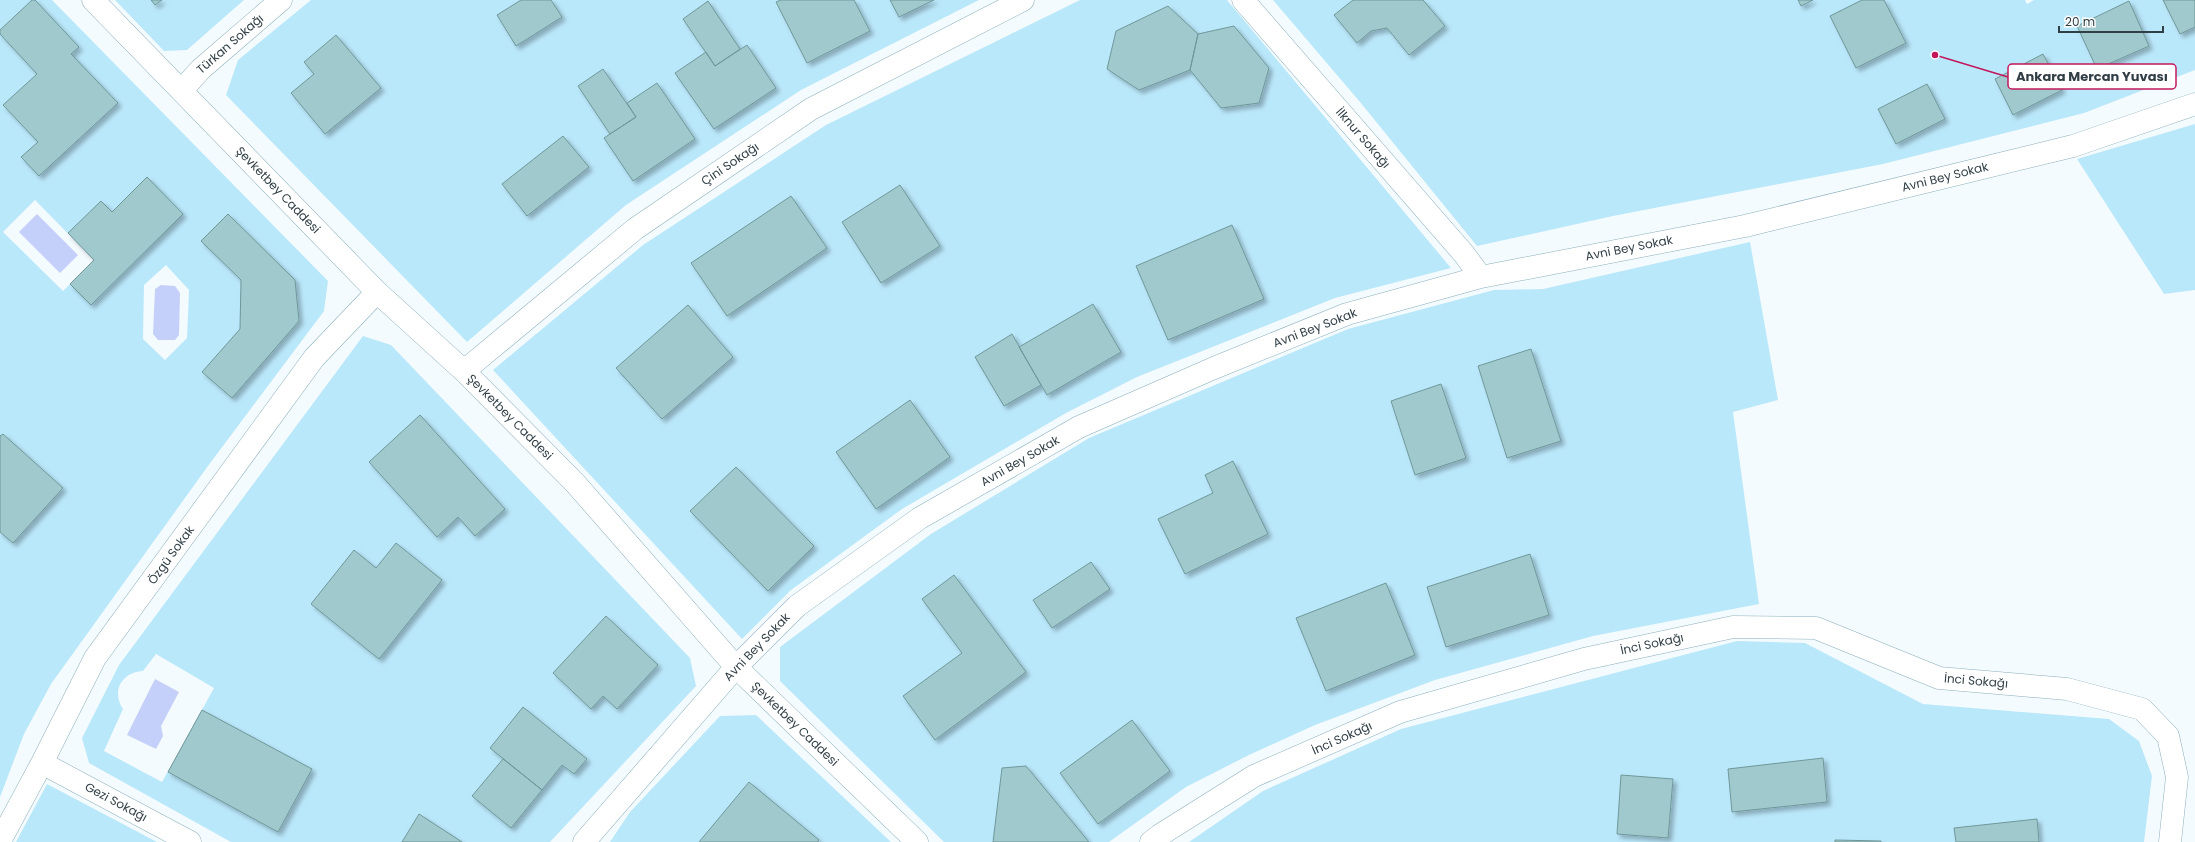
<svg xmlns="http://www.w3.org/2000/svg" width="2195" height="842" viewBox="0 0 2195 842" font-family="Poppins,sans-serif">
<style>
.green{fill:#bae8fb;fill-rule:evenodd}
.water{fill:#c4d0f9}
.building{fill:#9fc9cc;stroke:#70989b;filter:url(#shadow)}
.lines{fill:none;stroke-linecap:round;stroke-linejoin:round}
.minor-casing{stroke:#8cafbd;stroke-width:23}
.minor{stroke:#fff;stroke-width:22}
.labels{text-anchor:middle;stroke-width:3;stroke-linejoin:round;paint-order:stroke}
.street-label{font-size:12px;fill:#303e45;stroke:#fff}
.leader{fill:none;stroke:#c2185b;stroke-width:1.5}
.callout-dot{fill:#c2185b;stroke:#fff;stroke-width:1.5}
.callout{fill:#fff;stroke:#c2185b;stroke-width:1.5}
.callout-label{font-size:13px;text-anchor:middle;font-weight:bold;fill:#303e45}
</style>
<defs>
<filter id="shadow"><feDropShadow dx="3.5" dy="3.5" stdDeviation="2" flood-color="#0004"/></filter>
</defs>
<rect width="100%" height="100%" fill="#f4fbfe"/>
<!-- green -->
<path class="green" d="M 0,0 L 52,0 L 328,281 L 324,311 L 208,466 L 51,684 L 24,734 L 0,797 ZM 35,200 L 94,260 L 63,291 L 3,232 ZM 166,265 L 189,290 L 187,338 L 165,360 L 143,339 L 144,285 Z
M 115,0 L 244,0 L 187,50 L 164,51 Z
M 311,0 L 979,0 L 801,90 L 626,205 L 467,342 L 226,95 L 238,60 Z
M 1080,0 L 1227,0 L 1451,268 L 1335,298 L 1137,377 L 1066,413 L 902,509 L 791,590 L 742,639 L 493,370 L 643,245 L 826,125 Z
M 1273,0 L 2025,0 L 2027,4 L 2034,0 L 2195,0 L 2195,70 L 2084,113 L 1883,164 L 1613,216 L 1477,246 L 1360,102 Z
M 2195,124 L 2195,290 L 2164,294 L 2077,159 Z
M 1750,242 L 1778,400 L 1733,412 L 1759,604 L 1593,636 L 1435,680 L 1315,725 L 1249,755 L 1186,787 L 1109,842 L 944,842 L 780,681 L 780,647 L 931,534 L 1089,438 L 1348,329 L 1494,290 L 1543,289 Z
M 363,336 L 391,345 L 690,658 L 696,686 L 550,842 L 231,842 L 89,763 L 82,738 L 119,665 ZM 156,654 L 214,688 L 162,782 L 104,751 L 123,709 C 111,691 122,672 143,671 Z
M 1737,641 L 1805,643 L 1923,704 L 2109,719 L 2139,741 L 2152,776 L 2144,842 L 1189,842 L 1263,791 L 1401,729 Z
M 756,715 L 891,842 L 610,842 L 630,812 L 720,716 Z
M 47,784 L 157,842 L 16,842 Z"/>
<!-- water -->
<path class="water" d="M 37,214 L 78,255 L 60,273 L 19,232 Z
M 161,285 L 175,286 L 180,293 L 179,335 L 175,340 L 158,340 L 153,334 L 155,289 Z
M 155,679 L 179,692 L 161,726 L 163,736 L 156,749 L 127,735 Z"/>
<!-- building -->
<path class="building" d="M 32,0 L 35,0 L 79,47 L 71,54 L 118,103 L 39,176 L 21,157 L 38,142 L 3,105 L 37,74 L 0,34 L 0,30 Z
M 151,0 L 162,0 L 155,5 Z
M 521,0 L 551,0 L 562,17 L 516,46 L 497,15 Z
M 781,0 L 854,0 L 870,31 L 807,63 L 776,2 Z
M 890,0 L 934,0 L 899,17 Z
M 1353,0 L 1423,0 L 1445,26 L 1409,55 L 1387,28 L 1371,31 L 1357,43 L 1334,15 Z
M 1798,0 L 1813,0 L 1801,6 Z
M 1862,0 L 1884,0 L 1906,43 L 1856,68 L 1830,16 Z
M 2163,0 L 2195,0 L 2195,27 L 2180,34 Z
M 708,1 L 740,49 L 715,66 L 683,19 Z
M 2129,1 L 2149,46 L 2097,69 L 2077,26 Z
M 1168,6 L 1198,34 L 1190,70 L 1139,90 L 1107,69 L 1116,31 Z
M 1234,26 L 1269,68 L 1259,103 L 1221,108 L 1190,70 L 1198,34 Z
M 336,35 L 381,88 L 325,134 L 291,93 L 314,74 L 304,62 Z
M 747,45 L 776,88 L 714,129 L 675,73 L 706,52 L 715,66 Z
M 2043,54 L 2062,90 L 2013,115 L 1995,79 Z
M 603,69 L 636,117 L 610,134 L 578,86 Z
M 657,83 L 695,139 L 633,181 L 604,138 L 636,117 L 627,103 Z
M 1927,84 L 1945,119 L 1896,144 L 1878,109 Z
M 563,136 L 589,167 L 527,216 L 502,184 Z
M 147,177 L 183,214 L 91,305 L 70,284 L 94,260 L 68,233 L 101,201 L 112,212 Z
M 900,185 L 940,246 L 881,283 L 842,222 Z
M 791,196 L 827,248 L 727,316 L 691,263 Z
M 228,214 L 295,280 L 299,321 L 232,398 L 202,372 L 240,329 L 241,280 L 201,241 Z
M 1232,225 L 1264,299 L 1168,340 L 1136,266 Z
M 1093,304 L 1121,352 L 1047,395 L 1019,347 Z
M 688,305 L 733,357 L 662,419 L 616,368 Z
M 1012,334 L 1041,385 L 1004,406 L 975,357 Z
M 1531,349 L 1561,441 L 1507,458 L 1478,366 Z
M 1441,384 L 1466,458 L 1415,475 L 1391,401 Z
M 910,400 L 950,457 L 876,509 L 836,452 Z
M 420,415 L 505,509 L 475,536 L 458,517 L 437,537 L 369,462 Z
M 3,434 L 63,488 L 13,543 L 0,532 L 0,436 Z
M 1233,461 L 1268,534 L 1185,574 L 1158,519 L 1213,493 L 1205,475 Z
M 736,467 L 814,546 L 768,591 L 690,511 Z
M 396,543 L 442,580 L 379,659 L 311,604 L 354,550 L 376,568 Z
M 1530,554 L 1549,615 L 1446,647 L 1427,587 Z
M 1091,562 L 1110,589 L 1052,628 L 1033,600 Z
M 954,575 L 1026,672 L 935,740 L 903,696 L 962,653 L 922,599 Z
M 1386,583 L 1415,655 L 1326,691 L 1296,618 Z
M 606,616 L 658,665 L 617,709 L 603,696 L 591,709 L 553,673 Z
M 523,707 L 587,759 L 574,774 L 562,765 L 542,790 L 490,748 Z
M 202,710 L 312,769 L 278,832 L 168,772 Z
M 1132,720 L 1170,771 L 1098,824 L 1060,773 Z
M 1823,758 L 1827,802 L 1732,812 L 1728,769 Z
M 503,759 L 542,790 L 511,828 L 472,796 Z
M 1026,766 L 1089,842 L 993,842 L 1002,768 Z
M 1621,775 L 1673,779 L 1668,838 L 1617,834 Z
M 749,782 L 819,840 L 817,842 L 699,842 Z
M 419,814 L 462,842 L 402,842 Z
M 2037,819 L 2039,842 L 1956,842 L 1954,828 Z
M 1835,840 L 1881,841 L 1881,842 L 1835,842 Z"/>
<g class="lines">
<defs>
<path id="minor" d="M 93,0 L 377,292 L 464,371 L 575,483 L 736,667 L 917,842
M 1243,0 L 1464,254 L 1481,277
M 182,90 L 201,69 L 281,0
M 464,371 L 635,229 L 811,109 L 1023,0
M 42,763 L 190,842
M 0,841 L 42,763 L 95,658 L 314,358 L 377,292
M 584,842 L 736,667 L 797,606 L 920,518 L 1079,427 L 1214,368 L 1347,314 L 1481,277 L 1745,226 L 2073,146 L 2195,104
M 1151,842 L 1160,835 L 1254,776 L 1400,712 L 1584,659 L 1733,627 L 1816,628 L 1939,678 L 2067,689 L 2142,709 L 2168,736 L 2177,777 L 2170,842"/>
</defs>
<!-- minor casing -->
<use href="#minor" class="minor-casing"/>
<!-- minor -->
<use href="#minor" class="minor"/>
</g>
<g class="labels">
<!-- street labels -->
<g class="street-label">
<text transform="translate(230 44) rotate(-41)" y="4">Türkan Sokağı</text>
<text transform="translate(1363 138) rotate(49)" y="4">İlknur Sokağı</text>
<text transform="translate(730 164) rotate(-34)" y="4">Çini Sokağı</text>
<text transform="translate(1945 177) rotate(-14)" y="4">Avni Bey Sokak</text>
<text transform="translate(278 190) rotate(46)" y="4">Şevketbey Caddesi</text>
<text transform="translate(1629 248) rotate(-11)" y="4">Avni Bey Sokak</text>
<text transform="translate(1315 328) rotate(-21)" y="4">Avni Bey Sokak</text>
<text transform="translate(510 417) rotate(45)" y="4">Şevketbey Caddesi</text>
<text transform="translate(1020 461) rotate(-30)" y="4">Avni Bey Sokak</text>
<text transform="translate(171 555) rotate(-54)" y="4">Özgü Sokak</text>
<text transform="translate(1652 644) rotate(-12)" y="4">İnci Sokağı</text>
<text transform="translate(757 647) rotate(-46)" y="4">Avni Bey Sokak</text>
<text transform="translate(1976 681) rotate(5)" y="4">İnci Sokağı</text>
<text transform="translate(795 724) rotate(44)" y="4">Şevketbey Caddesi</text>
<text transform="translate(1342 738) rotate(-24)" y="4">İnci Sokağı</text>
<text transform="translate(116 802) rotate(28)" y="4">Gezi Sokağı</text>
</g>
</g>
<!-- callouts -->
<path class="leader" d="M1935 55L2008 77"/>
<circle class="callout-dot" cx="1935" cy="55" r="4"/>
<rect class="callout" x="2008" y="64" width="168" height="25" rx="4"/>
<g class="callout-label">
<text x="2092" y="81">Ankara Mercan Yuvası</text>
</g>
<!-- scale -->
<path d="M2059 26v6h104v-6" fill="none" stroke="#303e45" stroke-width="2"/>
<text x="2065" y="26" font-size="12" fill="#303e45" stroke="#ffffff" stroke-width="3" paint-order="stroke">20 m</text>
</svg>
